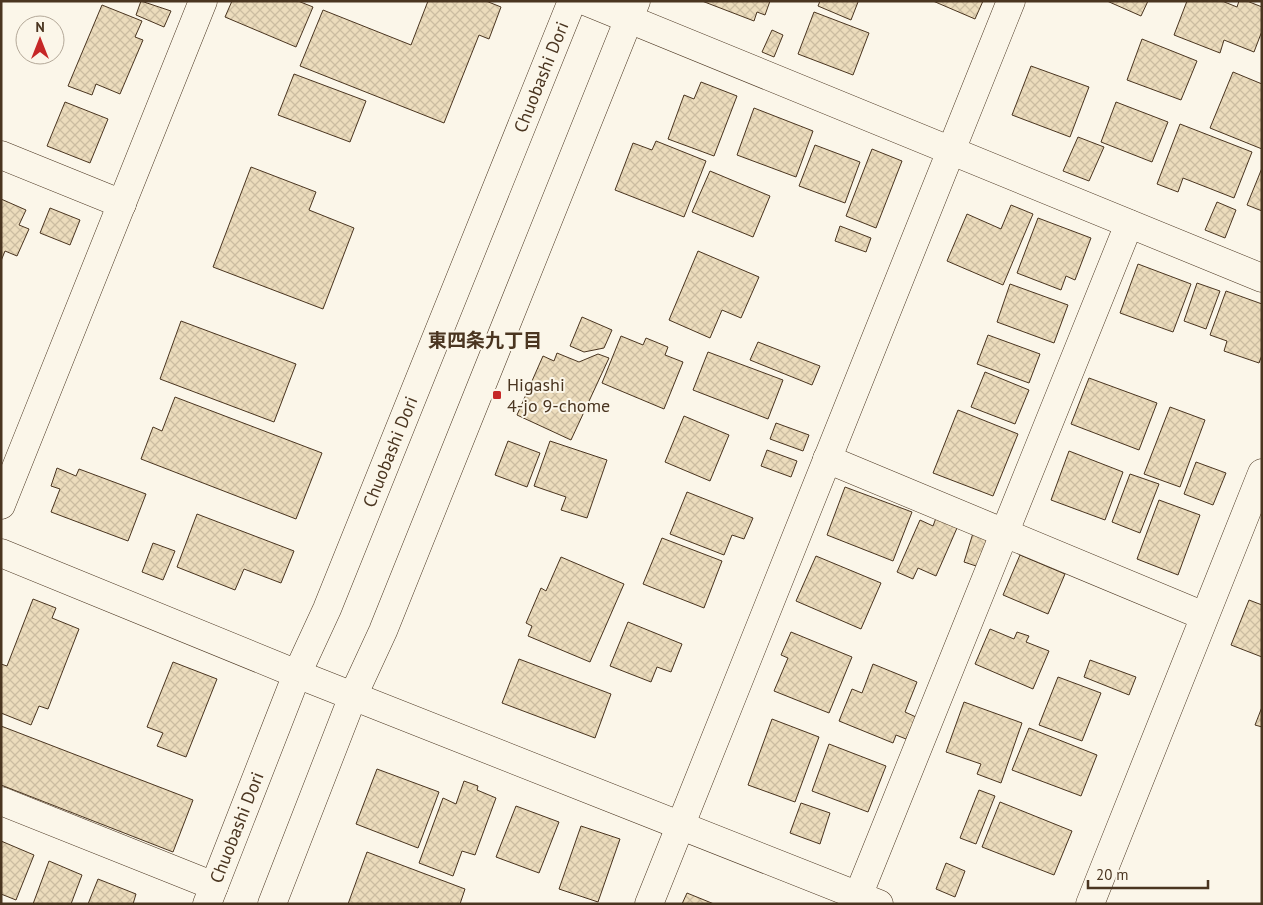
<svg xmlns="http://www.w3.org/2000/svg" width="1263" height="905" viewBox="0 0 1263 905" font-family="'PT Sans','Noto Sans JP',sans-serif">
<style>
.building{fill:url(#building-cross-hatch);stroke:#4a3520}
.lines{fill:none;stroke-linecap:round;stroke-linejoin:round}
.minor-casing{stroke:#4a3520;stroke-width:29}
.minor{stroke:#fbf6e9;stroke-width:28}
.poi-dot{fill:#c62828;stroke:#fbf6e9;stroke-width:2}
.labels{text-anchor:middle;stroke-width:4;stroke-linejoin:round;paint-order:stroke}
.street-label{font-size:18px;fill:#4a3520;stroke:#fbf6e9}
.poi-label{font-size:18px;fill:#4a3520;stroke:#fbf6e9;text-anchor:start}
.neighbourhood-label{font-size:19px;font-weight:bold;fill:#4a3520;stroke:#fbf6e9}
</style>
<defs>
<pattern id="building-cross-hatch" width="8" height="8" patternUnits="userSpaceOnUse" patternTransform="scale(1.25)"><rect width="8" height="8" fill="#ecdcbc"/><path d="M0 0l8 8M0 8l8-8" fill="none" stroke="#ccbda1"/></pattern>
</defs>
<rect width="100%" height="100%" fill="#fbf6e9"/>
<!-- building -->
<path class="building" d="M 141,1 L 171,11 L 164,27 L 136,15 Z
M 232,1 L 298,1 L 313,7 L 296,47 L 225,17 Z
M 428,1 L 486,1 L 501,7 L 489,39 L 479,35 L 444,123 L 300,66 L 323,10 L 411,45 Z
M 702,1 L 770,1 L 765,15 L 757,12 L 754,21 Z
M 820,1 L 857,1 L 858,2 L 851,20 L 818,6 Z
M 933,1 L 983,1 L 975,19 Z
M 1107,1 L 1148,1 L 1141,16 Z
M 1187,1 L 1222,1 L 1237,7 L 1239,1 L 1247,1 L 1262,7 L 1262,31 L 1254,52 L 1224,40 L 1220,53 L 1174,35 Z
M 102,5 L 142,21 L 135,37 L 143,40 L 120,94 L 96,84 L 92,95 L 68,86 Z
M 814,12 L 869,33 L 853,75 L 798,54 Z
M 772,30 L 783,35 L 774,57 L 762,52 Z
M 1142,39 L 1197,61 L 1181,100 L 1127,80 Z
M 1031,66 L 1089,87 L 1070,137 L 1012,115 Z
M 1233,72 L 1262,84 L 1262,149 L 1210,128 Z
M 294,74 L 366,101 L 350,142 L 278,115 Z
M 701,82 L 737,96 L 714,156 L 668,139 L 684,95 L 694,99 Z
M 65,102 L 108,119 L 90,163 L 47,146 Z
M 1116,102 L 1168,122 L 1152,162 L 1101,142 Z
M 754,108 L 813,131 L 796,177 L 737,155 Z
M 1180,124 L 1252,152 L 1234,198 L 1183,178 L 1178,192 L 1157,184 Z
M 1078,137 L 1104,147 L 1089,181 L 1063,171 Z
M 656,141 L 706,161 L 684,217 L 615,190 L 633,143 L 652,150 Z
M 815,145 L 860,162 L 845,203 L 799,186 Z
M 872,149 L 902,161 L 876,228 L 846,216 Z
M 251,167 L 316,192 L 309,210 L 354,228 L 323,309 L 213,267 Z
M 1262,168 L 1262,211 L 1247,205 Z
M 710,171 L 770,196 L 753,237 L 692,212 Z
M 1,199 L 26,210 L 19,225 L 29,229 L 17,256 L 5,251 L 1,261 Z
M 1217,202 L 1236,210 L 1225,238 L 1205,230 Z
M 1011,205 L 1033,214 L 1003,285 L 947,261 L 967,214 L 1001,229 Z
M 50,208 L 80,220 L 70,245 L 40,233 Z
M 1038,218 L 1091,238 L 1075,280 L 1066,276 L 1061,290 L 1017,273 Z
M 840,226 L 871,238 L 866,252 L 835,241 Z
M 698,251 L 759,277 L 741,318 L 722,310 L 710,338 L 669,320 Z
M 1138,264 L 1191,284 L 1173,332 L 1120,313 Z
M 1197,283 L 1220,291 L 1206,329 L 1184,321 Z
M 1010,284 L 1068,305 L 1054,343 L 997,322 Z
M 1226,291 L 1262,304 L 1262,355 L 1259,363 L 1224,351 L 1227,341 L 1210,335 Z
M 582,317 L 612,330 L 604,348 L 584,352 L 570,346 Z
M 181,321 L 296,364 L 274,422 L 160,379 Z
M 988,335 L 1040,354 L 1029,383 L 977,364 Z
M 621,336 L 643,345 L 646,338 L 668,347 L 665,355 L 683,362 L 664,409 L 602,383 Z
M 758,342 L 820,366 L 812,385 L 750,360 Z
M 708,352 L 783,380 L 768,419 L 693,390 Z
M 557,353 L 579,362 L 598,354 L 609,358 L 571,440 L 517,415 L 543,356 L 554,361 Z
M 985,372 L 1029,390 L 1015,424 L 971,407 Z
M 1089,378 L 1157,403 L 1139,450 L 1071,424 Z
M 175,397 L 322,453 L 296,519 L 141,459 L 153,427 L 162,431 Z
M 1170,407 L 1205,420 L 1180,487 L 1144,474 Z
M 958,410 L 1018,434 L 993,496 L 933,473 Z
M 684,416 L 729,435 L 710,481 L 665,462 Z
M 776,423 L 809,435 L 803,451 L 770,439 Z
M 508,441 L 540,453 L 527,487 L 495,475 Z
M 550,441 L 607,460 L 587,518 L 561,510 L 566,497 L 534,486 Z
M 767,450 L 797,461 L 791,477 L 761,466 Z
M 1069,451 L 1123,472 L 1105,520 L 1051,500 Z
M 1196,462 L 1226,473 L 1213,505 L 1184,494 Z
M 57,468 L 76,476 L 79,469 L 146,494 L 128,541 L 51,512 L 60,489 L 51,486 Z
M 1130,474 L 1159,484 L 1140,533 L 1112,522 Z
M 845,487 L 912,512 L 893,561 L 827,535 Z
M 687,492 L 753,518 L 744,539 L 732,535 L 724,555 L 670,534 Z
M 1159,500 L 1200,515 L 1178,575 L 1137,559 Z
M 197,514 L 294,551 L 281,583 L 244,569 L 235,590 L 177,567 Z
M 936,518 L 957,528 L 936,576 L 918,568 L 913,579 L 897,572 L 920,520 L 933,526 Z
M 974,530 L 993,537 L 982,568 L 964,562 Z
M 662,538 L 722,561 L 704,608 L 643,584 Z
M 153,543 L 175,551 L 163,580 L 142,572 Z
M 1020,555 L 1065,574 L 1048,614 L 1003,595 Z
M 816,556 L 881,583 L 861,629 L 796,601 Z
M 561,557 L 624,584 L 590,662 L 528,636 L 532,626 L 526,623 L 541,588 L 546,591 Z
M 33,599 L 56,608 L 52,618 L 79,629 L 48,709 L 39,706 L 31,725 L 1,713 L 1,664 L 7,666 Z
M 1249,600 L 1262,605 L 1262,657 L 1231,645 Z
M 628,622 L 682,644 L 671,672 L 657,667 L 651,682 L 610,666 Z
M 990,629 L 1014,639 L 1017,632 L 1029,636 L 1026,642 L 1049,651 L 1033,689 L 975,664 Z
M 791,632 L 852,657 L 829,713 L 774,691 L 788,658 L 781,655 Z
M 519,659 L 611,694 L 595,738 L 502,703 Z
M 1090,660 L 1136,677 L 1129,695 L 1084,677 Z
M 173,662 L 217,679 L 186,757 L 157,746 L 163,733 L 147,727 Z
M 873,664 L 917,682 L 905,712 L 916,717 L 906,739 L 896,735 L 893,743 L 839,721 L 852,689 L 862,693 Z
M 1058,677 L 1101,693 L 1082,741 L 1039,725 Z
M 964,702 L 1022,723 L 1001,783 L 977,774 L 981,764 L 946,752 Z
M 1262,707 L 1262,727 L 1255,725 Z
M 772,719 L 819,737 L 795,802 L 748,785 Z
M 1,726 L 193,800 L 173,852 L 1,785 Z
M 1029,728 L 1097,755 L 1081,796 L 1012,770 Z
M 829,744 L 886,766 L 868,812 L 812,791 Z
M 377,769 L 439,792 L 418,848 L 356,824 Z
M 464,781 L 478,786 L 477,790 L 496,798 L 475,855 L 462,851 L 453,876 L 419,863 L 443,798 L 456,804 Z
M 979,790 L 995,796 L 976,844 L 960,838 Z
M 1000,802 L 1072,831 L 1054,875 L 982,847 Z
M 801,803 L 830,813 L 820,844 L 790,833 Z
M 516,806 L 559,822 L 539,873 L 496,857 Z
M 581,826 L 620,839 L 598,902 L 559,889 Z
M 1,841 L 34,855 L 16,900 L 1,894 Z
M 367,852 L 465,889 L 460,904 L 348,904 Z
M 49,861 L 82,875 L 71,904 L 33,904 Z
M 946,863 L 965,871 L 955,897 L 936,889 Z
M 98,879 L 136,894 L 133,904 L 88,904 Z
M 687,893 L 714,904 L 682,904 Z"/>
<g class="lines">
<defs>
<g id="minor">
<path d="M 585,1 L 1262,278"/>
<path d="M 1,155 L 122,204"/>
<path d="M 827,459 L 1204,616"/>
<path d="M 1,505 L 203,1"/>
<path d="M 1,553 L 297,674 L 879,904"/>
<path d="M 1,801 L 214,886"/>
<path d="M 858,896 L 1129,224"/>
<path id="s1" d="M 207,904 L 297,674 L 327,609 L 572,1"/>
<path d="M 272,904 L 353,696 L 383,631 L 636,1"/>
<path d="M 649,904 L 1011,1"/>
<path d="M 1090,904 L 1262,473"/>
</g>
</defs>
<!-- minor casing -->
<use href="#minor" class="minor-casing"/>
<!-- minor -->
<use href="#minor" class="minor"/>
</g>
<!-- markers -->
<rect class="poi-dot" x="492" y="390" width="10" height="10" rx="2.5"/>
<g class="labels">
<!-- street labels -->
<g class="street-label">
<text dy="6" stroke="none"><textPath href="#s1" startOffset="892">Chuobashi Dori</textPath></text>
<text dy="6" stroke="none"><textPath href="#s1" startOffset="488">Chuobashi Dori</textPath></text>
<text dy="6" stroke="none"><textPath href="#s1" startOffset="82">Chuobashi Dori</textPath></text>
</g>
<!-- poi labels -->
<g class="poi-label">
<text x="507" y="391">Higashi<tspan x="507" dy="21">4-jo 9-chome</tspan></text>
</g>
<!-- neighbourhood labels -->
<g class="neighbourhood-label">
<text x="485" y="347">東四条九丁目</text>
</g>
</g>
<!-- border -->
<rect width="1263" height="905" fill="none" stroke="#4a3520" stroke-width="5"/>
<!-- north arrow -->
<g transform="translate(40 40)"><circle r="24" fill="#fbf6e9" stroke="#b4a999"/>
<path d="M0-4L9 19L0 12L-9 19Z" fill="#c62828"/>
<text y="-8" font-size="14" font-weight="bold" text-anchor="middle" fill="#4a3520">N</text>
</g>
<!-- scale -->
<path d="M1088 880v8h120v-8" fill="none" stroke="#4a3520" stroke-width="2.5"/>
<text x="1096" y="880" font-size="15" fill="#4a3520" stroke="#fbf6e9" stroke-width="4" paint-order="stroke">20 m</text>
</svg>
